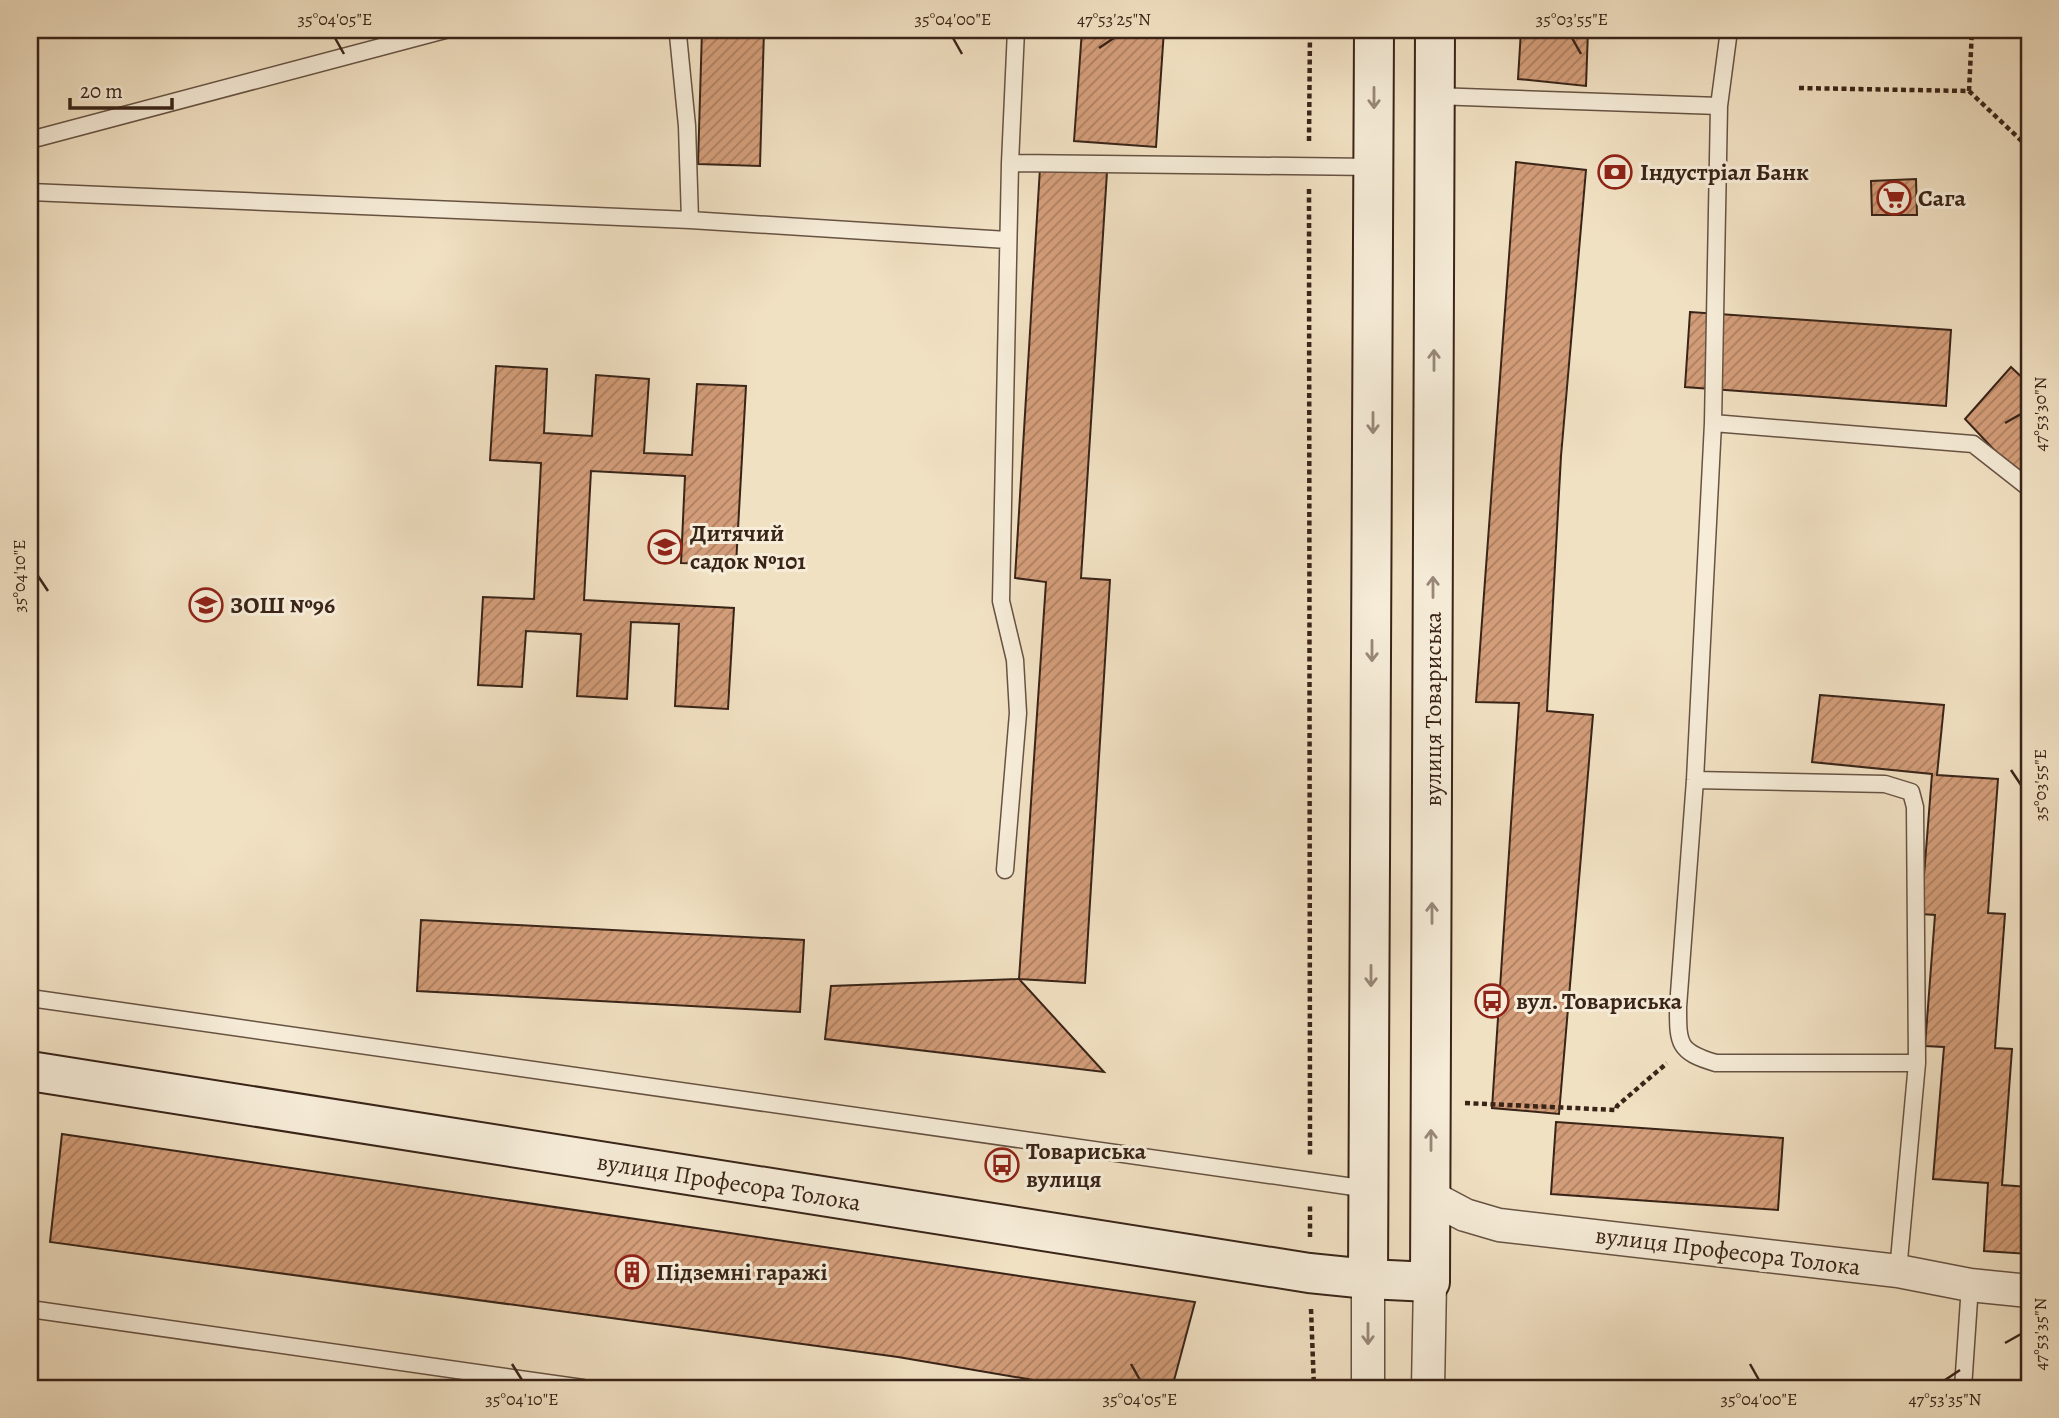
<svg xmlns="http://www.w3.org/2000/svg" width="2059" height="1418" viewBox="0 0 2059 1418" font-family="Alegreya,serif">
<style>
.building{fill:url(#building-hatch);stroke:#392418;stroke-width:2}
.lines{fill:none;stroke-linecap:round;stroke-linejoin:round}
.lane-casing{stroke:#675343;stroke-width:19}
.street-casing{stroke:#675343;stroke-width:35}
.secondary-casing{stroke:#392418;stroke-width:42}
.path{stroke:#392418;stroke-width:4.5;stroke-dasharray:5 3.5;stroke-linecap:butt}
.lane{stroke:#f6ecd8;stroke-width:16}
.street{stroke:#f6ecd8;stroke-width:32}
.secondary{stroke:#f6ecd8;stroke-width:38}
.oneway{stroke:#988878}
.ticks{fill:none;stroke:#392418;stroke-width:2.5}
.labels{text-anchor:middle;stroke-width:6;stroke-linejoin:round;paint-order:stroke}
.poi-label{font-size:24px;font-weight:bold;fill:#392418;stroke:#f6ecd8;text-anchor:start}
.street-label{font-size:24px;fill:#392418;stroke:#f6ecd8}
.neatline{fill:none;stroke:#392418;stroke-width:2.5}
.ticks-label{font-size:18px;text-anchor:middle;fill:#392418}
</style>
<defs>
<pattern id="building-hatch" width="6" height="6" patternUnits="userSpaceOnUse" patternTransform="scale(1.75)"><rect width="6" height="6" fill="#d39d79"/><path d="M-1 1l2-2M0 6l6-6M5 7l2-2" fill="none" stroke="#ac8062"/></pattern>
</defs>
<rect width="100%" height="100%" fill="#f1e1c3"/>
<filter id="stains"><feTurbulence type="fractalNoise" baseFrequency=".00286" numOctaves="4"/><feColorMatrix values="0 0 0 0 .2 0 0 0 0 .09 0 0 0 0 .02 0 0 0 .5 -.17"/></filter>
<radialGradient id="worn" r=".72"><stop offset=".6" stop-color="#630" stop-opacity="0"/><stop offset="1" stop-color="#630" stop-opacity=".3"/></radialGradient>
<!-- building -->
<path class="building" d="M 702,30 L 764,30 L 760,166 L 698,164 Z
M 1082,30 L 1164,30 L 1156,147 L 1074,141 Z
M 1521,30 L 1588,30 L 1586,86 L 1518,79 Z
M 1516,162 L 1586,170 L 1561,456 L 1547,711 L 1593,715 L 1559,1114 L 1492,1108 L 1519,703 L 1476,702 Z
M 1040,168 L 1107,172 L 1081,578 L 1110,580 L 1085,983 L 1019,979 L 1046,582 L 1015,578 Z
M 1916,179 L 1917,215 L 1872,215 L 1871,181 Z
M 1690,312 L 1951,330 L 1946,406 L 1685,387 Z
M 496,366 L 547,369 L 544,433 L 592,436 L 596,375 L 649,379 L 644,453 L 692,455 L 697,384 L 746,386 L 736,565 L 681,563 L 685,476 L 591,471 L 584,600 L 734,608 L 728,709 L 675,706 L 679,624 L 631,622 L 627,699 L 577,696 L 581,634 L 526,631 L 522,687 L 478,685 L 483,597 L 534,599 L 541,463 L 490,460 Z
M 2011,367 L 2029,384 L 2029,487 L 1965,419 Z
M 1820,695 L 1944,705 L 1937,775 L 1998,779 L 1988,913 L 2005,914 L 1995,1048 L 2012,1049 L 2002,1185 L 2029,1187 L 2029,1254 L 1984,1251 L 1988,1183 L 1933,1179 L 1944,1047 L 1925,1046 L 1935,915 L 1921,914 L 1932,774 L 1812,762 Z
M 421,920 L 804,940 L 800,1012 L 417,991 Z
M 1019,979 L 1104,1072 L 825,1039 L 831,986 Z
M 1556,1122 L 1783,1138 L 1778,1210 L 1551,1194 Z
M 62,1134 L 1195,1302 L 1172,1388 L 1080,1388 L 898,1357 L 50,1242 Z"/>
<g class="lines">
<defs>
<path id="lane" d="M 674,30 L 678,35 L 687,126 L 690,220
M 1435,96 L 1719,106 L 1729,30
M 1719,106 L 1713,423 L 1695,780 L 1678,1007 C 1678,1044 1678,1052 1716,1063 L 1917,1063 L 1898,1271
M 30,140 L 445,30
M 1010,163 L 1016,30
M 30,192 L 690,220 L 1007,240
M 1713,423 L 1973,444 L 2029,488
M 1695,780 L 1885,784 L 1911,792 L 1915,807 L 1917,1063
M 1005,870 L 1018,713 L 1015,660 L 1001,601 L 1010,163 L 1374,167
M 30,998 L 1368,1189
M 30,1309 L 583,1388
M 1963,1388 L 1970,1285"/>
<path id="street" d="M 1431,1197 L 1465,1215 L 1499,1225 L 1898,1271 L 1970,1285 L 2029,1291
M 1368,1279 L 1368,1388
M 1428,1388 L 1430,1282"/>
<path id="secondary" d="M 30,1071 L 1309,1273 L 1368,1279 L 1430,1282 L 1435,30
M 1368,1279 L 1374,30"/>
</defs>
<!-- lane casing -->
<use href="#lane" class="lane-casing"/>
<!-- street casing -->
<use href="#street" class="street-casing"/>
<!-- secondary casing -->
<use href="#secondary" class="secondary-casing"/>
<!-- path -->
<path class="path" d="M 1799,88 L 1969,91 L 2029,148
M 1969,91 L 1972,30
M 1309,141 L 1310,30
M 1309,189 L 1310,1156
M 1465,1103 L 1616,1110 L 1617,1106 L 1667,1063
M 1310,1237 L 1310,1204
M 1311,1309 L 1314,1388"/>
<!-- lane -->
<use href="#lane" class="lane"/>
<!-- street -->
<use href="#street" class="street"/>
<!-- secondary -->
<use href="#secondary" class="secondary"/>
</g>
<!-- one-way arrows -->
<defs><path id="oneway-shaft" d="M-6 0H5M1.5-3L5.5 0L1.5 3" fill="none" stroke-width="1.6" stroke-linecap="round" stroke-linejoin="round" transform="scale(1.75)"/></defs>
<g class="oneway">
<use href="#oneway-shaft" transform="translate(1374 98) rotate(90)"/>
<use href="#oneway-shaft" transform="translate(1434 360) rotate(-90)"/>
<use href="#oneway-shaft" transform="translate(1373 423) rotate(90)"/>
<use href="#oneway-shaft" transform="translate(1433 587) rotate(-90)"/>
<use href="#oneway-shaft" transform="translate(1372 651) rotate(90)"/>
<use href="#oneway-shaft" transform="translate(1432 913) rotate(-90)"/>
<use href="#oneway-shaft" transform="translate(1371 976) rotate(90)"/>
<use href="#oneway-shaft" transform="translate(1431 1140) rotate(-90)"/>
<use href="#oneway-shaft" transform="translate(1368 1334) rotate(90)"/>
</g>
<!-- ticks -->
<path class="ticks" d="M 335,38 L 344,54M 953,38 L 962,54M 1572,38 L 1581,54M 1099,48 L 1114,38M 2005,423 L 2021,414M 38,576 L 48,591M 2011,770 L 2021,785M 2005,1343 L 2021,1334M 512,1364 L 522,1380M 1131,1364 L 1140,1380M 1750,1364 L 1759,1380M 1945,1380 L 1960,1370"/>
<!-- icons -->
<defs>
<symbol id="bank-ring" viewBox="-11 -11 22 22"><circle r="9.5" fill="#f6ecd8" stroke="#8f2418" stroke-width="1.5"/><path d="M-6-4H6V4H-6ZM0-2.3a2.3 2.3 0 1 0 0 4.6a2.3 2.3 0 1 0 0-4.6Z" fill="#8f2418"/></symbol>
<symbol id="supermarket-ring" viewBox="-11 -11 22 22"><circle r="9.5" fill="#f6ecd8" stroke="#8f2418" stroke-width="1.5"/><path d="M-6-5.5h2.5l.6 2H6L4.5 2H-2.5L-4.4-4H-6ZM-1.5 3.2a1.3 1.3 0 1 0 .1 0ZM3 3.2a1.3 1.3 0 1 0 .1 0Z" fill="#8f2418"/></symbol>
<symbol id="school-ring" viewBox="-11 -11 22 22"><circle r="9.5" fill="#f6ecd8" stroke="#8f2418" stroke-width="1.5"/><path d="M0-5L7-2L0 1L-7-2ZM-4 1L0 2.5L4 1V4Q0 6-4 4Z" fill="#8f2418"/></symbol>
<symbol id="bus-ring" viewBox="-11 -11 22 22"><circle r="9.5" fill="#f6ecd8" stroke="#8f2418" stroke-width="1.5"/><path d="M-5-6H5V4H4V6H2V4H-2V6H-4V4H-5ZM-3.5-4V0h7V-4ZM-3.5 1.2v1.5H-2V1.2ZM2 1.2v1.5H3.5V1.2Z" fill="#8f2418"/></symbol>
<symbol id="building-ring" viewBox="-11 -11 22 22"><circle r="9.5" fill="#f6ecd8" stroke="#8f2418" stroke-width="1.5"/><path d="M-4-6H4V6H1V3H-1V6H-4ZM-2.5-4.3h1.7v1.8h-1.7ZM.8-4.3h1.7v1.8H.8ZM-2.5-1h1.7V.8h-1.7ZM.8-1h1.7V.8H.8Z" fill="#8f2418"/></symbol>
</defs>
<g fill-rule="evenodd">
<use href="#bank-ring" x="1596" y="153" width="38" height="38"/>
<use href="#supermarket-ring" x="1875" y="179" width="38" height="38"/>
<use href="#school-ring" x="646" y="528" width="38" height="38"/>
<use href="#school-ring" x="187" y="586" width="38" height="38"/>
<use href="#bus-ring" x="1473" y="982" width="38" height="38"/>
<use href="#bus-ring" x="983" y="1146" width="38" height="38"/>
<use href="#building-ring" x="613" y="1253" width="38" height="38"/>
</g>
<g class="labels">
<!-- poi labels -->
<g class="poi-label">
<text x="1640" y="180">Індустріал Банк</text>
<text x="1918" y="206">Сага</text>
<text x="690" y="541">Дитячий<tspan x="690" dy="28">садок №101</tspan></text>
<text x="230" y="613">ЗОШ №96</text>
<text x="1516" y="1009">вул. Товариська</text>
<text x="1026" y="1159">Товариська<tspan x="1026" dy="28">вулиця</tspan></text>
<text x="656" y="1280">Підземні гаражі</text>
</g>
<!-- street labels -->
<g class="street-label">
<text transform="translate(1433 709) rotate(-90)" y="8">вулиця Товариська</text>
<text transform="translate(729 1182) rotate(9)" y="8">вулиця Професора Толока</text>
<text transform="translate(1728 1251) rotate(7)" y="8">вулиця Професора Толока</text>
</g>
</g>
<!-- margin -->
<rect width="2059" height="1418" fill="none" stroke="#f1e1c3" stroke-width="77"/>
<!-- scale -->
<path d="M70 98v10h102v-10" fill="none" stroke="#392418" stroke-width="3.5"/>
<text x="80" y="98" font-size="21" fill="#392418" stroke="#f6ecd8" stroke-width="5" paint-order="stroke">20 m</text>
<rect x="38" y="38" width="1983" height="1342" class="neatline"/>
<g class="ticks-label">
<text x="335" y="25">35°04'05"E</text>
<text x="953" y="25">35°04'00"E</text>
<text x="1114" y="25">47°53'25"N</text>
<text x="1572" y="25">35°03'55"E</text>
<text transform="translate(2040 414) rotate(-90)" y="6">47°53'30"N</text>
<text transform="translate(19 576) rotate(-90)" y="6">35°04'10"E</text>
<text transform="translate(2040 785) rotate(-90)" y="6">35°03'55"E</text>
<text transform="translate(2040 1334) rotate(-90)" y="6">47°53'35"N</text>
<text x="522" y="1405">35°04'10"E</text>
<text x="1140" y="1405">35°04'05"E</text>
<text x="1759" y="1405">35°04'00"E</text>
<text x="1945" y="1405">47°53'35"N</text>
</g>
<rect width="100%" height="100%" filter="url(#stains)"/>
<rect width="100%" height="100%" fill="url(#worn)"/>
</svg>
